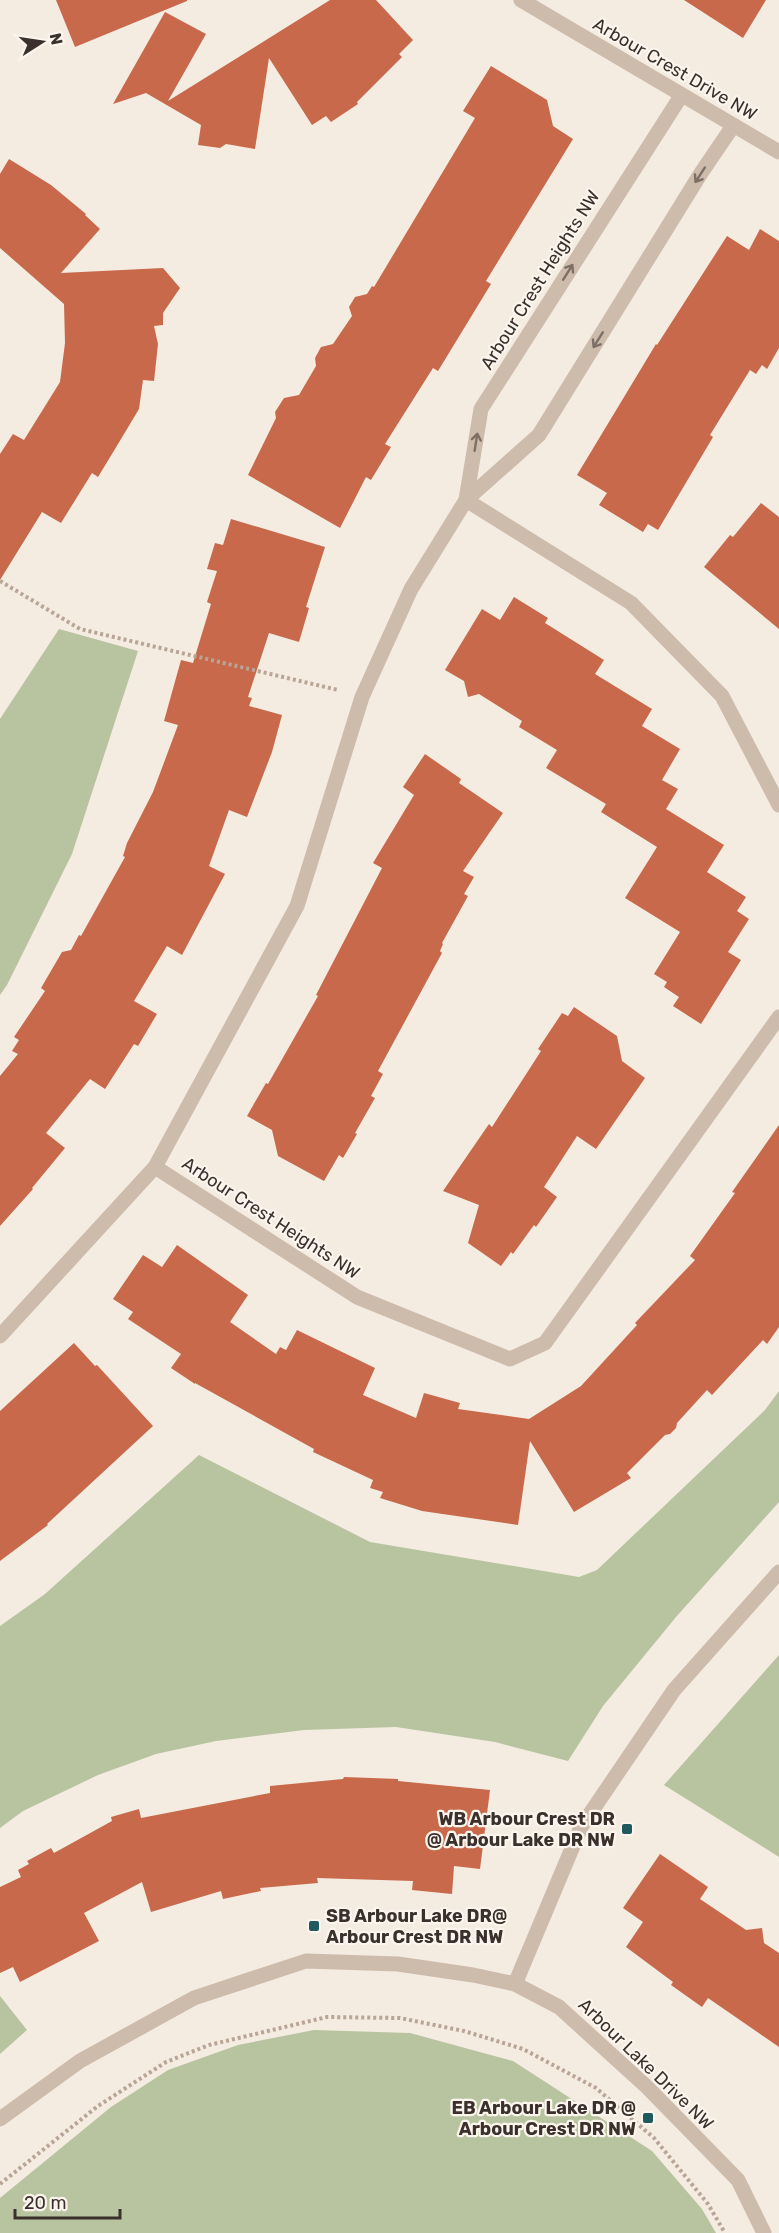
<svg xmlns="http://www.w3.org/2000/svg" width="779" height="2233" viewBox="0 0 779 2233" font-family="Rubik,sans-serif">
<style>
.green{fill:#b8c4a0}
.building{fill:#c8694b}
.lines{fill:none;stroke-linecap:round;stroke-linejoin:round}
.path{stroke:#b9a596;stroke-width:4;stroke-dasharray:3 3;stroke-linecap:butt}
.minor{stroke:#cdbbac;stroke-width:15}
.oneway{stroke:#7d6f65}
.poi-dot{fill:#1f5a5e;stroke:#fbf5ee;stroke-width:2}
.labels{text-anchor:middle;stroke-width:4.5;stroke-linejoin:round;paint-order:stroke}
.street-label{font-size:18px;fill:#3b302b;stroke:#fbf5ee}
.poi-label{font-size:18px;font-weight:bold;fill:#3b302b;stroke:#fbf5ee;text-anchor:end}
</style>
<rect width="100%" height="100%" fill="#f4ebe1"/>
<!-- green -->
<path class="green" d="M 59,629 L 138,651 L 72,854 L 7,985 L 0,995 L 0,719 Z
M 779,1391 L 779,1502 L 676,1617 L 603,1706 L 568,1761 L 495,1742 L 396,1727 L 304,1730 L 216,1741 L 156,1754 L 98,1775 L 23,1811 L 0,1828 L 0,1626 L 45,1594 L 199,1455 L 370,1542 L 579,1577 L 597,1570 L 765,1410 Z
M 779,1655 L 779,1857 L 664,1785 Z
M 0,1996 L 27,2030 L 0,2054 Z
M 314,2030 L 410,2033 L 513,2061 L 652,2151 L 702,2209 L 716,2233 L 0,2233 L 0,2198 L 111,2107 L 168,2070 L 238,2045 Z"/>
<!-- building -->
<path class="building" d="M 56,0 L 187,0 L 187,1 L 75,47 Z
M 330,0 L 376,0 L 413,40 L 399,54 L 402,57 L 357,102 L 358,104 L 331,122 L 326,116 L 312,125 L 269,58 L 255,149 L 226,144 L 220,148 L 198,145 L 201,125 L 146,93 L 113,104 L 165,12 L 206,34 L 168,101 Z
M 684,0 L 766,0 L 743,38 Z
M 491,66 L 547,100 L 553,126 L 573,139 L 486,281 L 491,284 L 438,371 L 433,368 L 385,444 L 391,447 L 371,480 L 366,477 L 340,528 L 248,475 L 276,418 L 275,412 L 284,398 L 299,395 L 316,366 L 315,358 L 321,347 L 333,344 L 352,316 L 349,307 L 355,297 L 367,294 L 372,286 L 374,287 L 475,118 L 463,111 Z
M 9,159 L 51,185 L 86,214 L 85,215 L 100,229 L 61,273 L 163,268 L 180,288 L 163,313 L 163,325 L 154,326 L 158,344 L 154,381 L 143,380 L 139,409 L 112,454 L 98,477 L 92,473 L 61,523 L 42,512 L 0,580 L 0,454 L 13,434 L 24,440 L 60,382 L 65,343 L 64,304 L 0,248 L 0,174 Z
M 760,229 L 779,241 L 779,348 L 767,369 L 762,365 L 756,374 L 750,370 L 710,435 L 713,437 L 658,530 L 648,524 L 643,532 L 599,505 L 607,493 L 577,475 L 656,344 L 657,345 L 727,236 L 749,250 Z
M 761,503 L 779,517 L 779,629 L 704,567 L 730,535 L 733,537 Z
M 231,519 L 325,547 L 306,607 L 309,608 L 299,642 L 269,633 L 248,697 L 252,698 L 249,706 L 282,715 L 272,752 L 247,817 L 229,810 L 209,866 L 225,874 L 182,955 L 167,946 L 134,1001 L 157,1014 L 138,1046 L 134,1044 L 105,1089 L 90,1079 L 46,1133 L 65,1148 L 32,1188 L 33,1189 L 0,1226 L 0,1076 L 18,1054 L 12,1051 L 19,1040 L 14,1037 L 45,991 L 41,988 L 62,952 L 71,950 L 79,935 L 81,936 L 125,857 L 123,856 L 127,843 L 153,792 L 178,725 L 164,721 L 181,660 L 193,663 L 211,604 L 207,602 L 217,571 L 207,569 L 215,543 L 223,545 Z
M 514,597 L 548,618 L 545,623 L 604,660 L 595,674 L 652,709 L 642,726 L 680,749 L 662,780 L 678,789 L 666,809 L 724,845 L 707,872 L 746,897 L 737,911 L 749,919 L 728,952 L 741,960 L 701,1024 L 673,1006 L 679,997 L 664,987 L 667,982 L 654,974 L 680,932 L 625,898 L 657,847 L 601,812 L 606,804 L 546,768 L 557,750 L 519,727 L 522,721 L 479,694 L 468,697 L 464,681 L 445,670 L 482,609 L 500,620 Z
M 425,754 L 461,779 L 459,783 L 503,813 L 463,871 L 474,877 L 464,894 L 468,896 L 442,943 L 443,944 L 440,951 L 442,953 L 378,1071 L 383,1074 L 371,1096 L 375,1098 L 355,1133 L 357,1134 L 343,1158 L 339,1155 L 324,1181 L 278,1156 L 272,1130 L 247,1116 L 266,1083 L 268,1084 L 318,996 L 316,995 L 382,868 L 373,863 L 414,795 L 403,787 Z
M 574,1007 L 617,1036 L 622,1061 L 645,1078 L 596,1149 L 577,1136 L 544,1187 L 557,1197 L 536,1227 L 534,1225 L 513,1254 L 511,1252 L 501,1266 L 468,1243 L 479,1205 L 443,1191 L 489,1124 L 492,1127 L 541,1051 L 538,1049 L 562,1013 L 568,1016 Z
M 779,1125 L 779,1327 L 767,1344 L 763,1340 L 712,1395 L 707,1390 L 677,1423 L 676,1428 L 670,1434 L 665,1435 L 627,1473 L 631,1478 L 574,1512 L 530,1441 L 518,1525 L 422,1511 L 380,1498 L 383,1492 L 370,1488 L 373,1480 L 313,1452 L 314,1449 L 195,1383 L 195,1384 L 171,1368 L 181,1354 L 128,1319 L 133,1312 L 113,1299 L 143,1255 L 162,1267 L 177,1245 L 248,1295 L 230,1322 L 276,1354 L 280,1347 L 286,1350 L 297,1330 L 375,1368 L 363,1395 L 416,1418 L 424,1393 L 460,1403 L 458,1409 L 529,1419 L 581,1386 L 637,1325 L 635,1323 L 695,1260 L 690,1256 L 735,1193 L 732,1192 Z
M 74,1343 L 95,1366 L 97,1365 L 153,1426 L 47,1524 L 48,1525 L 0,1561 L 0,1411 Z
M 344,1777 L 398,1779 L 398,1781 L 490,1790 L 480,1869 L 454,1866 L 452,1894 L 412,1890 L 413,1881 L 317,1878 L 318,1883 L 260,1888 L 261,1891 L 223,1899 L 221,1891 L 151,1912 L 142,1882 L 84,1913 L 99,1941 L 20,1982 L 13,1967 L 0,1973 L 0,1887 L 21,1877 L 18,1870 L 29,1864 L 27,1861 L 51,1848 L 54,1853 L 112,1821 L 111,1817 L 139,1809 L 141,1818 L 270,1793 L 270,1786 L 343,1779 Z
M 660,1854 L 708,1887 L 700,1899 L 746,1930 L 762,1928 L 764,1943 L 779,1953 L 779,2047 L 708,1998 L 702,2007 L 671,1985 L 673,1982 L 626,1947 L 643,1922 L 623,1908 Z"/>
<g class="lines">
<!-- path -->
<path class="path" d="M 0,581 L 80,629 L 338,690
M 0,2184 L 98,2106 L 166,2062 L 209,2045 L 327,2017 L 400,2018 L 464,2031 L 523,2049 L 596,2088 L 654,2138 L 708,2204 L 725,2233"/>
<!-- minor -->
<path class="minor" d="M 521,0 L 779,152
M 733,126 L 701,173 L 539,435 L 466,500 L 411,589 L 362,697 L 297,906 L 155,1167 L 357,1297 L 510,1359 L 545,1343 L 779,1017
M 466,500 L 481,409 L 681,96
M 466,500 L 631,603 L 722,696 L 779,805
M 0,1336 L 155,1167
M 515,1984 L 581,1827 L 674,1690 L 779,1572
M 0,2119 L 80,2061 L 194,1998 L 306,1961 L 398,1964 L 473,1975 L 515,1984 L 559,2007 L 647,2087 L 738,2180 L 764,2233"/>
</g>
<!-- one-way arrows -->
<defs><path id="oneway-shaft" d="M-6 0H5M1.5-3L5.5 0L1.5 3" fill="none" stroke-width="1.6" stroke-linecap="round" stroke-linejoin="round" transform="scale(1.5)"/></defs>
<g class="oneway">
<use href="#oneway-shaft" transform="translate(700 175) rotate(123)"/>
<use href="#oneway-shaft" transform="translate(568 272) rotate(-58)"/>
<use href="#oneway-shaft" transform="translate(598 340) rotate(122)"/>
<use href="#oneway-shaft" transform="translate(476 442) rotate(-81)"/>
</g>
<!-- markers -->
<g class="poi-dot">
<rect x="621" y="1823" width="12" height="12" rx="3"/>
<rect x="308" y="1920" width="12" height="12" rx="3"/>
<rect x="642" y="2112" width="12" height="12" rx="3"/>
</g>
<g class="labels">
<!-- street labels -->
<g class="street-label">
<text transform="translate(675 69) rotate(30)" y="6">Arbour Crest Drive NW</text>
<text transform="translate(540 280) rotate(-58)" y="6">Arbour Crest Heights NW</text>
<text transform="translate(271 1218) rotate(33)" y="6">Arbour Crest Heights NW</text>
<text transform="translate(646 2064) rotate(44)" y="6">Arbour Lake Drive NW</text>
</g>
<!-- poi labels -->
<g class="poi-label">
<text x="615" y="1825">WB Arbour Crest DR<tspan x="615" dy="21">@ Arbour Lake DR NW</tspan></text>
<text x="326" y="1922" text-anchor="start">SB Arbour Lake DR@<tspan x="326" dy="21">Arbour Crest DR NW</tspan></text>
<text x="636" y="2114">EB Arbour Lake DR @<tspan x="636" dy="21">Arbour Crest DR NW</tspan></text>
</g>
</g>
<!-- north arrow -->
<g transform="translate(42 42) rotate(78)" stroke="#fbf5ee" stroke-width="4.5" paint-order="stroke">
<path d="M0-4.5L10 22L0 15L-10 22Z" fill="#3b302b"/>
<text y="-9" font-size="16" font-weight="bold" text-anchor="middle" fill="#3b302b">N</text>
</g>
<!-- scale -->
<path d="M15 2209v9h105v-9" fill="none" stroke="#3b302b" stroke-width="3"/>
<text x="24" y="2209" font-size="18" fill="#3b302b" stroke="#fbf5ee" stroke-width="4.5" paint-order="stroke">20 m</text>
</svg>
